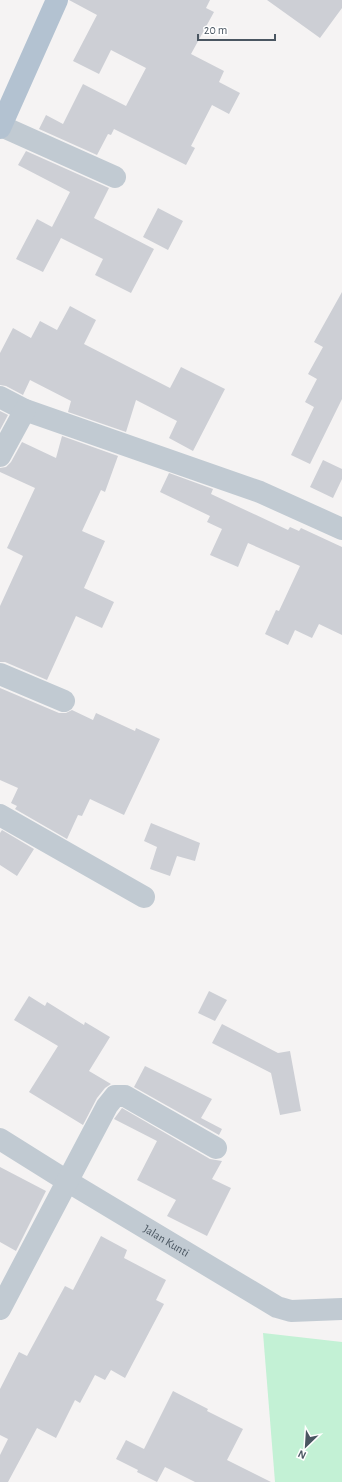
<svg xmlns="http://www.w3.org/2000/svg" width="342" height="1482" viewBox="0 0 342 1482" font-family="'Alegreya Sans',sans-serif">
<style>
.green{fill:#c3f1d5}
.building{fill:#cdcfd5}
.lines{fill:none;stroke-linecap:round;stroke-linejoin:round}
.street{stroke:#c1cad2;stroke-width:22}
.primary{stroke:#b3c2d1;stroke-width:22}
.labels{text-anchor:middle;stroke-width:4;stroke-linejoin:round;paint-order:stroke}
.street-label{font-size:12px;fill:#4a5661;stroke:#fff}
</style>
<rect width="100%" height="100%" fill="#f5f3f3"/>
<!-- green -->
<path class="green" d="M 263,1333 L 342,1342 L 342,1482 L 275,1482 Z"/>
<!-- building -->
<path class="building" d="M 69,0 L 210,0 L 206,8 L 214,12 L 191,54 L 224,71 L 219,82 L 240,93 L 229,114 L 212,105 L 191,146 L 195,148 L 186,165 L 114,129 L 111,135 L 108,134 L 97,155 L 39,129 L 46,115 L 63,124 L 83,84 L 126,106 L 146,68 L 111,50 L 99,74 L 73,61 L 97,15 Z
M 267,0 L 342,0 L 342,8 L 320,38 Z
M 26,151 L 109,188 L 94,218 L 154,249 L 131,293 L 95,275 L 103,259 L 61,238 L 43,272 L 16,259 L 37,219 L 52,227 L 70,192 L 18,165 Z
M 158,208 L 183,221 L 168,250 L 143,237 Z
M 342,292 L 342,399 L 310,464 L 291,455 L 314,407 L 305,402 L 317,379 L 308,374 L 323,347 L 314,342 Z
M 70,306 L 96,320 L 84,344 L 170,388 L 181,367 L 225,389 L 193,451 L 169,438 L 177,421 L 136,400 L 126,432 L 68,412 L 71,401 L 30,380 L 23,395 L 6,386 L 0,385 L 0,353 L 13,328 L 31,338 L 40,321 L 57,330 Z
M 0,411 L 8,415 L 0,430 Z
M 62,436 L 118,456 L 105,492 L 101,490 L 82,531 L 105,541 L 84,588 L 114,602 L 102,628 L 76,616 L 47,680 L 5,662 L 0,662 L 0,606 L 23,556 L 7,548 L 35,488 L 0,472 L 0,468 L 6,467 L 11,462 L 22,442 L 56,458 Z
M 323,460 L 342,469 L 342,479 L 333,498 L 310,487 Z
M 169,473 L 213,489 L 211,494 L 288,530 L 290,527 L 299,531 L 301,528 L 342,547 L 342,635 L 319,624 L 312,638 L 295,630 L 288,645 L 265,634 L 276,610 L 279,611 L 300,566 L 248,543 L 238,567 L 210,555 L 222,529 L 207,522 L 210,516 L 160,492 Z
M 0,688 L 59,713 L 66,713 L 72,710 L 93,720 L 96,713 L 135,731 L 136,728 L 160,739 L 124,815 L 90,799 L 82,816 L 78,815 L 67,839 L 15,809 L 17,806 L 11,803 L 18,788 L 0,780 Z
M 151,823 L 200,843 L 195,861 L 177,856 L 170,876 L 150,869 L 157,847 L 144,841 Z
M 2,830 L 34,849 L 17,876 L 0,865 L 0,833 Z
M 209,991 L 227,1000 L 215,1021 L 198,1013 Z
M 29,996 L 45,1006 L 47,1002 L 84,1025 L 85,1022 L 110,1037 L 89,1071 L 111,1084 L 105,1088 L 97,1098 L 83,1125 L 29,1092 L 58,1046 L 14,1020 Z
M 222,1024 L 278,1053 L 290,1051 L 301,1111 L 280,1115 L 271,1073 L 212,1043 Z
M 145,1066 L 212,1099 L 201,1118 L 222,1129 L 219,1135 L 134,1087 Z
M 122,1108 L 210,1159 L 222,1161 L 212,1179 L 231,1188 L 207,1236 L 167,1216 L 176,1200 L 137,1180 L 157,1141 L 114,1119 Z
M 0,1167 L 46,1191 L 16,1251 L 0,1242 Z
M 101,1236 L 127,1250 L 124,1258 L 166,1280 L 156,1300 L 164,1304 L 125,1378 L 111,1370 L 105,1380 L 95,1375 L 80,1403 L 75,1400 L 56,1438 L 37,1428 L 8,1482 L 0,1482 L 0,1455 L 8,1439 L 0,1435 L 0,1389 L 19,1352 L 27,1356 L 65,1286 L 73,1290 Z
M 173,1391 L 208,1409 L 207,1411 L 243,1429 L 227,1460 L 271,1482 L 195,1482 L 165,1467 L 157,1482 L 137,1472 L 138,1470 L 116,1459 L 126,1440 L 144,1449 Z"/>
<g class="lines">
<!-- street -->
<g class="street">
<path d="M 1,126 L 115,177"/>
<path d="M 0,397 L 25,410 L 260,492 L 342,529"/>
<path d="M 0,456 L 25,410"/>
<path d="M 0,674 L 64,701"/>
<path d="M 0,815 L 144,897"/>
<path id="s1" d="M 0,1139 L 67,1181 L 277,1307 L 291,1311 L 342,1309"/>
<path d="M 0,1309 L 107,1106 L 115,1096 L 125,1096 L 216,1148"/>
</g>
<!-- primary -->
<path class="primary" d="M 0,128 L 57,0"/>
</g>
<g class="labels">
<!-- street labels -->
<g class="street-label">
<text dy="4" stroke="none"><textPath href="#s1" startOffset="195">Jalan Kunti</textPath></text>
</g>
</g>
<!-- north arrow -->
<g transform="translate(306 1446) rotate(205)" stroke="#ffffff" stroke-width="3" paint-order="stroke">
<path d="M0-3L7 15L0 10L-7 15Z" fill="#4a5661"/>
<text y="-6" font-size="11" font-weight="bold" text-anchor="middle" fill="#4a5661">N</text>
</g>
<!-- scale -->
<path d="M198 34v6h77v-6" fill="none" stroke="#4a5661" stroke-width="2"/>
<text x="204" y="34" font-size="12" fill="#4a5661" stroke="#ffffff" stroke-width="3" paint-order="stroke">20 m</text>
</svg>
